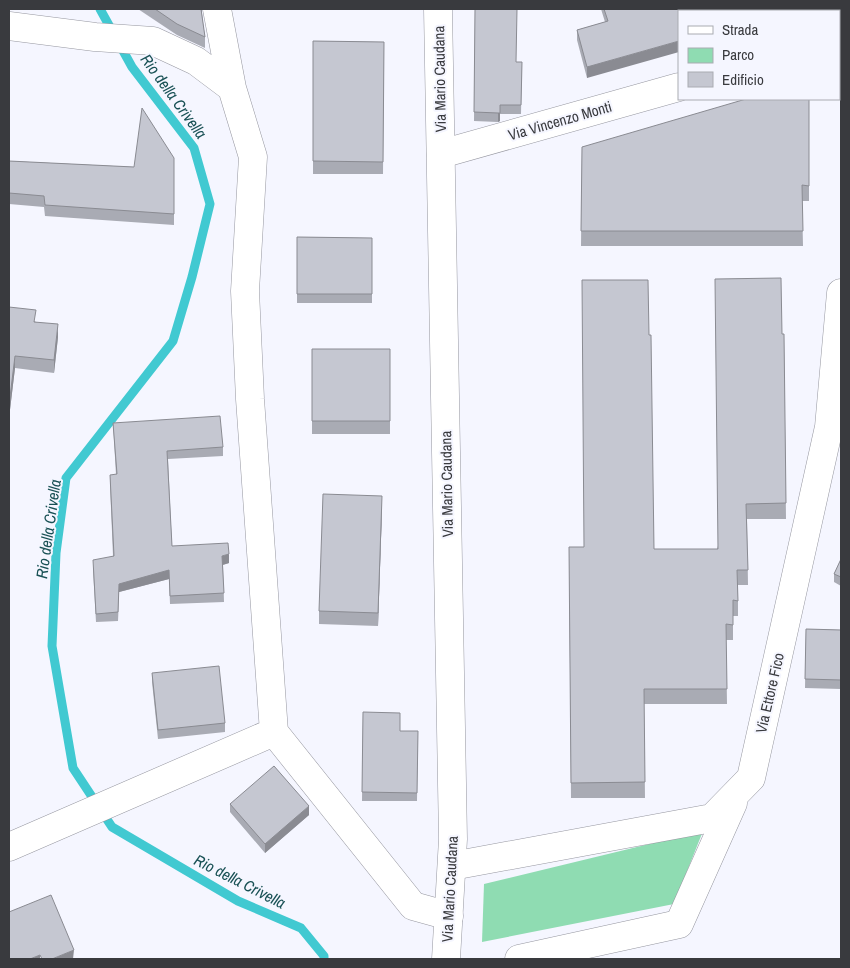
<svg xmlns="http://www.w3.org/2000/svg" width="850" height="968" viewBox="0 0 850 968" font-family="'Archivo Narrow',sans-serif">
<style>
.green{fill:#8fdcb2}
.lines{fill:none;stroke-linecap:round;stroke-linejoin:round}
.stream{stroke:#41c9d1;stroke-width:9}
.minor-casing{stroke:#9697a0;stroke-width:29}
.secondary-casing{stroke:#9697a0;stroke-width:29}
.minor{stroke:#fff;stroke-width:28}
.secondary{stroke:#fff;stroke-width:28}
.wall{fill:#a9abb4}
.shaded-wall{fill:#8a8b92}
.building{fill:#c5c7d1;stroke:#8a8b92}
.labels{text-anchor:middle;stroke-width:4;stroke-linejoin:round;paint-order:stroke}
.street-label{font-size:15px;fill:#393a3e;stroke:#f5f6ff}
.water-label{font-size:16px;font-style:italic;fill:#195155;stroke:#f5f6ff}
</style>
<rect width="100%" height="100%" fill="#f5f6ff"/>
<!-- green -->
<path class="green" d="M 703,831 L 674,904 L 482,942 L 484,884 Z"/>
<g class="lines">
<!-- stream -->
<path class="stream" d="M 100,9 L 132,67 L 194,148 L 210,204 L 192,277 L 173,341 L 66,478 L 56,553 L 52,646 L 73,768 L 112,827 L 238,901 L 301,928 L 324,956 L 324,959"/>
<defs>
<path id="minor" d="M 217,9 L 232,88 L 253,157 L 245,291 L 250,399 L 274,732 L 413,906 L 449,916
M 9,26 L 95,37 L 153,41 L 196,61 L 232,88
M 839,42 L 841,42
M 441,154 L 679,87
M 9,847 L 274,732
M 452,866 L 712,818 L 751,778 L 829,427 L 841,293
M 519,959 L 679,924 L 733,803"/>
<path id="secondary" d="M 438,9 L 453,839 L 446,959"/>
</defs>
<!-- minor casing -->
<use href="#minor" class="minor-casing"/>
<!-- secondary casing -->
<use href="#secondary" class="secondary-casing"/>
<!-- minor -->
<use href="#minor" class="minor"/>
<!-- secondary -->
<use href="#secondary" class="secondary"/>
</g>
<!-- wall -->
<path class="wall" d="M 138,9 L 202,9 L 202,14 L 205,37 L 205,48 L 177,35 Z
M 233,9 L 246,9 L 233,10 Z
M 475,9 L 516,62 L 522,62 L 521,114 L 500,114 L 500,121 L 498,122 L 474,121 Z
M 601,9 L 833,9 L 825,11 L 679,11 L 587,78 L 577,40 L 577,30 L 605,22 Z
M 313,41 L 384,42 L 383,174 L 313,174 Z
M 809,99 L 809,201 L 802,201 L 803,246 L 581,246 L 582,147 Z
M 174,158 L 174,225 L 45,216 L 44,207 L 9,204 L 9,161 L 134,167 Z
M 297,237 L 372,238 L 372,303 L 297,303 Z
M 9,307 L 36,322 L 58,337 L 54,373 L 15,368 L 9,418 Z
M 782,334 L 784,334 L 786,519 L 747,519 L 748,585 L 738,585 L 738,616 L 733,616 L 733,640 L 726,640 L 727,704 L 644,704 L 645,798 L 571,798 L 569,547 L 584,547 L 649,335 L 654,549 L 717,549 Z
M 312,349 L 390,349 L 390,434 L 312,434 Z
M 113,423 L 223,447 L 223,456 L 168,459 L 172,546 L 229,563 L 223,565 L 224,602 L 170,604 L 169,579 L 119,592 L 118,621 L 96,622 L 93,569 L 113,556 L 110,484 L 110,475 L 116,475 Z
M 382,509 L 378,626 L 319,624 L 319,611 Z
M 841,559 L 841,586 L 834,582 L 834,574 Z
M 806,629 L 841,630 L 841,689 L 805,688 Z
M 152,673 L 225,723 L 225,732 L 158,739 L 152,682 Z
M 363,712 L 400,731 L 418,731 L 417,801 L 362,801 Z
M 230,804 L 309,815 L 265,853 L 230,812 Z"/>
<!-- shaded-wall -->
<path class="shaded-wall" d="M 799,9 L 833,9 L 825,11 L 790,11 Z
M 679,41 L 679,52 L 587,78 L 587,67 Z
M 500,105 L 500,121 L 498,122 L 498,113 Z
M 58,324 L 58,337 L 54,373 L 54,360 Z
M 15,356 L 15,368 L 9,418 L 9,405 Z
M 382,496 L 382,509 L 378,626 L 378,613 Z
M 229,554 L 229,563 L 222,565 L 222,556 Z
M 169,570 L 169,579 L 119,592 L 118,621 L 119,584 Z
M 309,806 L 309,815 L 265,853 L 265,844 Z
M 74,950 L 73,959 L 52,959 Z
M 40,955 L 40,959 L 30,959 Z"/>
<!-- building -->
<path class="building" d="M 155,9 L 201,9 L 205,37 L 177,24 Z
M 475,9 L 517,9 L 516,62 L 522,62 L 521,105 L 500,105 L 500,113 L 498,113 L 474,112 Z
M 604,9 L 799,9 L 790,11 L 679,11 L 679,41 L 587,67 L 577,30 L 608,21 Z
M 313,41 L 384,42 L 383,162 L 313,161 Z
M 746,99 L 809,99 L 809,186 L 802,185 L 803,231 L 581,231 L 582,147 Z
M 142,108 L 174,158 L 174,214 L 45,205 L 44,196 L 9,193 L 9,161 L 134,167 Z
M 297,237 L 372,238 L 372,294 L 297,294 Z
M 781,278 L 782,334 L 784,334 L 786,503 L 746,504 L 748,570 L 737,570 L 738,601 L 733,600 L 733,625 L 726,624 L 727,689 L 644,689 L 645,782 L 571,783 L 569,547 L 584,547 L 582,280 L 648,280 L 649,335 L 651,335 L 654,549 L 718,549 L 715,279 Z
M 9,307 L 36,310 L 34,322 L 58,324 L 54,360 L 15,356 L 9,405 Z
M 312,349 L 390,349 L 390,421 L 312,421 Z
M 220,416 L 223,447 L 167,451 L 172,546 L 228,543 L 229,554 L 222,556 L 224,593 L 170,596 L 169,570 L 119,584 L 118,612 L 96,614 L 93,560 L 114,556 L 110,475 L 117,474 L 113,423 Z
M 323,494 L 382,496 L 378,613 L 319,611 Z
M 841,559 L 841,577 L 834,574 Z
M 806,629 L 841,630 L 841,680 L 805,679 Z
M 219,666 L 225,723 L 158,730 L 152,673 Z
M 363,712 L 400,713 L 400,731 L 418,731 L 417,793 L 362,792 Z
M 274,766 L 309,806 L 265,844 L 230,804 Z
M 51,895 L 74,950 L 52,959 L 42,959 L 40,955 L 30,959 L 9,959 L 9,912 Z"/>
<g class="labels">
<!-- street labels -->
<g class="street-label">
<text transform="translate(440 79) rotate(-91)" y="5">Via Mario Caudana</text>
<text transform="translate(560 121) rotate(-16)" y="5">Via Vincenzo Monti</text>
<text transform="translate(447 484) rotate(-91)" y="5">Via Mario Caudana</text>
<text transform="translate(770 693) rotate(-77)" y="5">Via Ettore Fico</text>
<text transform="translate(450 889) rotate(-87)" y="5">Via Mario Caudana</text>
</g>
<!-- water labels -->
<g class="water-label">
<text transform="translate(174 96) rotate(54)" y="6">Rio della Crivella</text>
<text transform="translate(48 529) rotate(-82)" y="6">Rio della Crivella</text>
<text transform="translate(240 881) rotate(27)" y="6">Rio della Crivella</text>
</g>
</g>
<!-- border -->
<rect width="850" height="968" fill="none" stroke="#393a3e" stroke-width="20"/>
<!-- legend -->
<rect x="678" y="10" width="162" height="90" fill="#f5f6ff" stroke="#aaabb2"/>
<rect x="688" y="26" width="25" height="8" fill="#ffffff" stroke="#aaabb2"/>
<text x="722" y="35" font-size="15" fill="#393a3e">Strada</text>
<rect x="688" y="48" width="25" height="15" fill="#8fdcb2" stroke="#aaabb2"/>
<text x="722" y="60" font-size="15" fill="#393a3e">Parco</text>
<rect x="688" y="72" width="25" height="15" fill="#c5c7d1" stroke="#aaabb2"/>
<text x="722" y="85" font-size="15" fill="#393a3e">Edificio</text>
</svg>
